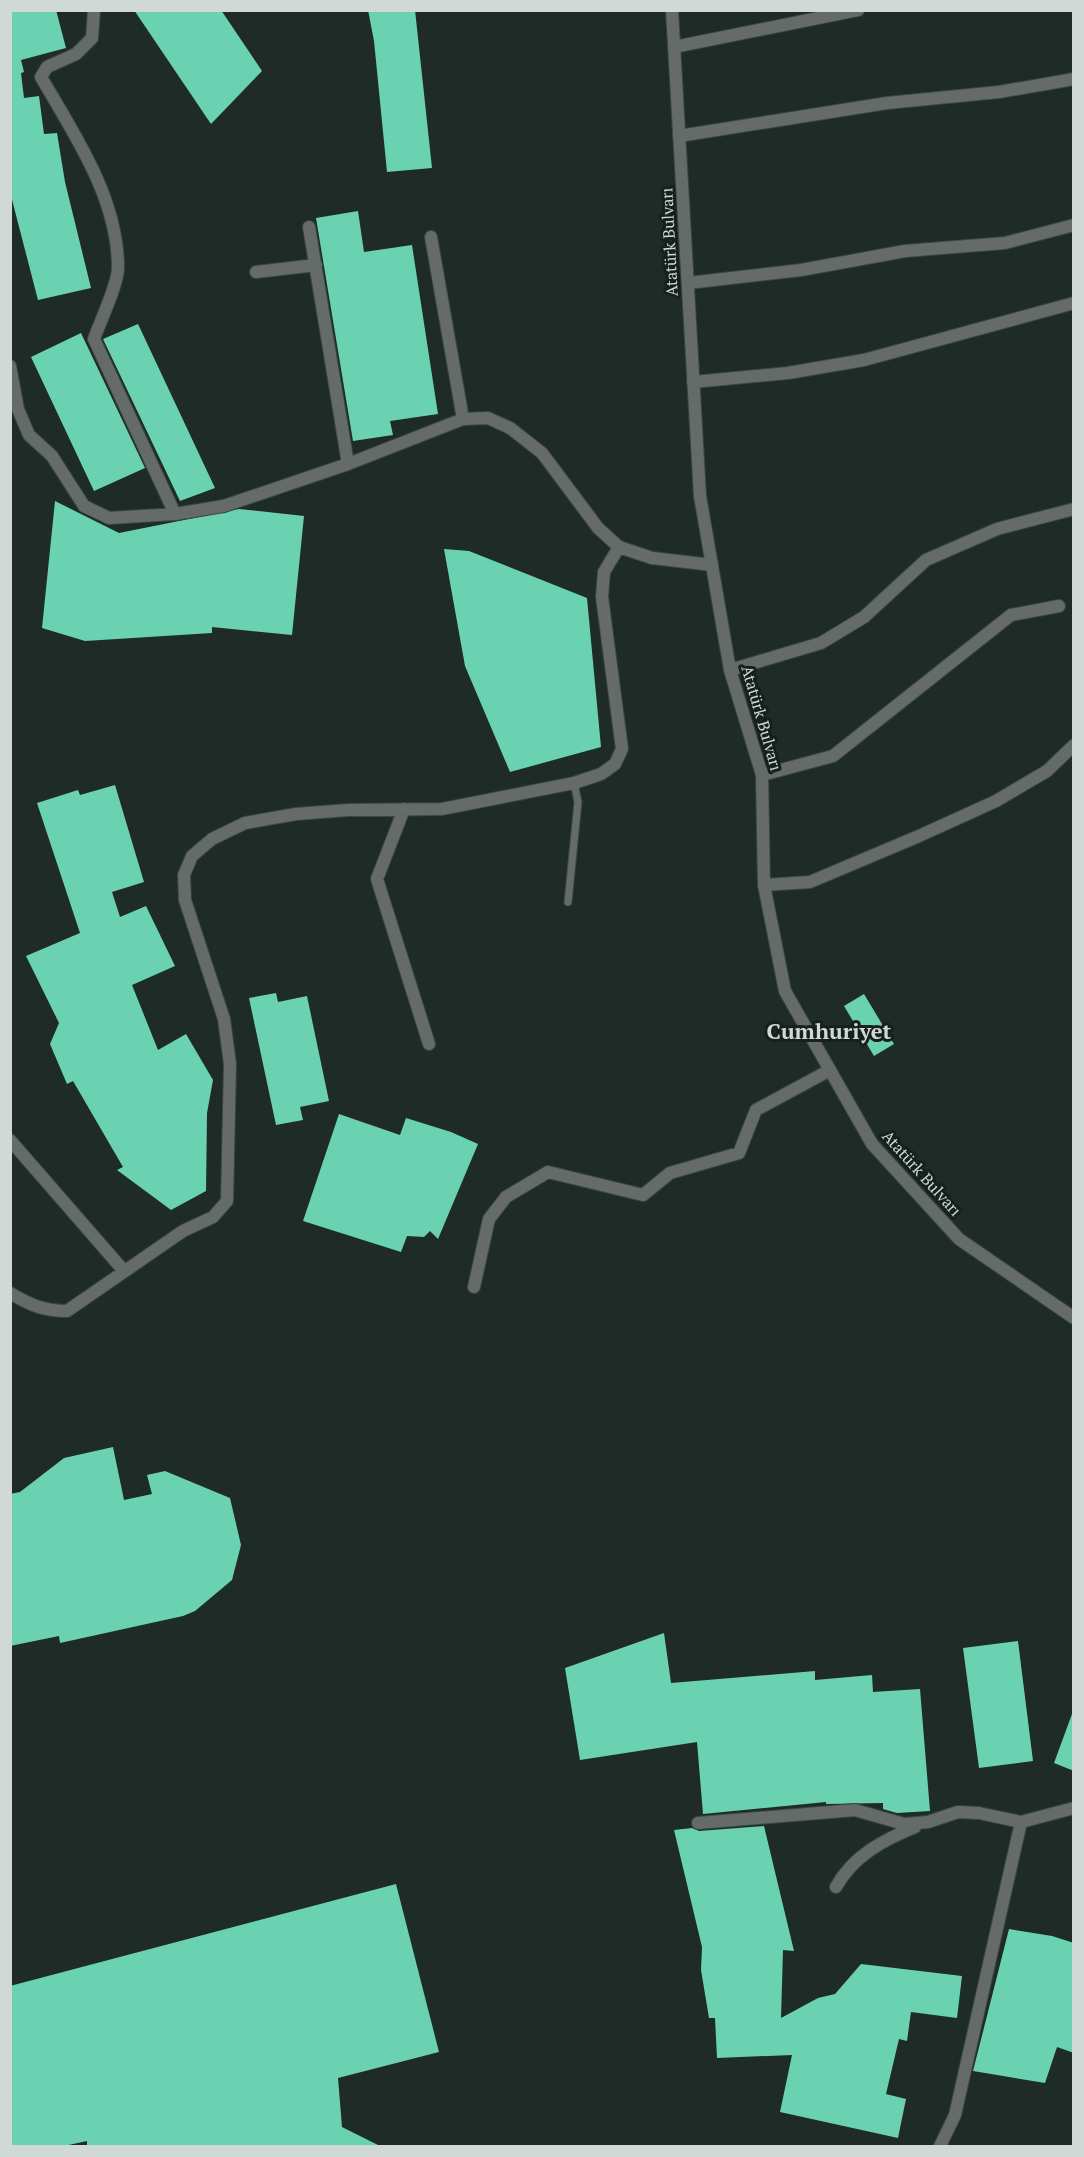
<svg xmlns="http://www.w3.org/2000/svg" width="1084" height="2157" viewBox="0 0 1084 2157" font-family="'PT Serif',serif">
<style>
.building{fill:#6bd2b1}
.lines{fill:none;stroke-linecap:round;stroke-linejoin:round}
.service-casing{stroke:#3b4742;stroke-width:9}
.minor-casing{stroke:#3b4742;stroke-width:14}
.tertiary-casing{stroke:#3b4742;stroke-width:14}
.service{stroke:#656b69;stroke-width:7}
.minor{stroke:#656b69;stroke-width:12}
.tertiary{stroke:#656b69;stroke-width:12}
.labels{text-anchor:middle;stroke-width:6;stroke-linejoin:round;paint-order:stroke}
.street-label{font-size:16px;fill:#d1d9d6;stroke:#16211d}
.district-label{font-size:22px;font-weight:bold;fill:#d1d9d6;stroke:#16211d}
</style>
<rect width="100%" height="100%" fill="#1f2b26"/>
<!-- building -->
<path class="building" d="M 10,10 L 56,10 L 66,48 L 21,60 L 24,72 L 21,73 L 24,98 L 39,96 L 44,134 L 57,133 L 65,182 L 91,288 L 38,300 L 10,192 Z
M 134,10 L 221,10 L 262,71 L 211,124 Z
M 368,10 L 415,10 L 432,168 L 387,172 L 374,41 Z
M 358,211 L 364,252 L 412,245 L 438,414 L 390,421 L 393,435 L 353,441 L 316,218 Z
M 138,324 L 215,488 L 180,501 L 103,339 Z
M 81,333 L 145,468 L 94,491 L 31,357 Z
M 55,501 L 119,533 L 239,509 L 304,516 L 292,635 L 212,627 L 212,633 L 85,641 L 42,628 Z
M 444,549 L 469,551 L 587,598 L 601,747 L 510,772 L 465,666 Z
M 115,785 L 144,882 L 112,892 L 120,917 L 146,906 L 175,966 L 132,985 L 158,1050 L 186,1034 L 213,1080 L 207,1113 L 206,1191 L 171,1210 L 117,1170 L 123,1167 L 73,1081 L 67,1084 L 50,1044 L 59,1023 L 26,956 L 80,933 L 37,803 L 78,790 L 80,795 Z
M 276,993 L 278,1002 L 307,996 L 329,1101 L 300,1107 L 303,1120 L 276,1125 L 249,998 Z
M 864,994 L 894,1044 L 874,1056 L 844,1006 Z
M 339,1114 L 400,1135 L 406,1118 L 451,1132 L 478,1144 L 438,1239 L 430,1231 L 424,1237 L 407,1236 L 401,1252 L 303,1221 Z
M 113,1447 L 124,1500 L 152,1494 L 147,1475 L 165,1471 L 230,1498 L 241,1545 L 232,1580 L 195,1611 L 183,1616 L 60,1643 L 59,1636 L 10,1646 L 10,1494 L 20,1492 L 64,1458 Z
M 664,1633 L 671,1683 L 815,1671 L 815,1680 L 872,1675 L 873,1692 L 920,1689 L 930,1811 L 897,1813 L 883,1809 L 883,1803 L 826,1804 L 826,1802 L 703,1814 L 697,1742 L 580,1760 L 565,1668 Z
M 1018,1641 L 1033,1761 L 979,1768 L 963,1648 Z
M 1072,1714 L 1074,1715 L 1074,1771 L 1054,1763 Z
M 764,1826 L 794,1951 L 783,1950 L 781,2018 L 818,1998 L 835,1994 L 861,1964 L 962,1976 L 957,2018 L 911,2012 L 907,2041 L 899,2039 L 886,2094 L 906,2099 L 898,2138 L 780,2112 L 792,2055 L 717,2058 L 715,2018 L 709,2018 L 701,1970 L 702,1947 L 674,1830 L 692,1828 L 699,1831 Z
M 396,1884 L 439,2052 L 338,2078 L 342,2127 L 380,2146 L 87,2146 L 87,2141 L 64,2146 L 10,2146 L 10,1986 Z
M 1009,1929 L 1052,1936 L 1074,1943 L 1074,2053 L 1057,2047 L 1045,2083 L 973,2071 Z"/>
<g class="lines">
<defs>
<path id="service" d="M 568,902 L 578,802 L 574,783"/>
<path id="minor" d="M 94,10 L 92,38 L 76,54 L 47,67 L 41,77 C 75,136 118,198 118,268 C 118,284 100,322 94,339 L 175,514
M 674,47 L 858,10
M 679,136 L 887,103 L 999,92 L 1074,79
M 309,227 L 348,464
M 431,237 L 463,419
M 256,272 L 316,265
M 688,283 L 801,270 L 905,251 L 1005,243 L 1074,225
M 10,366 L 18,409 L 29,435 L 52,456 L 84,506 L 109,518 L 175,514 L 224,506 L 348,464 L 463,419 L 488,418 L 510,428 L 542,453 L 598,528 L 619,547 L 652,558 L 712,565
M 693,382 L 788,373 L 864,360 L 1074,303
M 730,670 L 821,643 L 864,617 L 926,560 L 997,529 L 1074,509
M 762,775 L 833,756 L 1011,615 L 1059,606
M 404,809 L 377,879 L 429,1044
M 764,885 L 810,882 L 919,836 L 996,801 L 1047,771 L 1074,745
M 10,1140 L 124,1271
M 474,1287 L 489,1219 L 506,1197 L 548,1172 L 643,1195 L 670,1173 L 739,1153 L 756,1110 L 830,1070
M 10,1293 C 30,1305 44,1311 67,1311 L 183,1231 L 213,1217 L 227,1201 L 230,1064 L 224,1019 L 185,900 L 184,875 L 192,856 L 212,839 L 245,823 L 296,814 L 348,810 L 442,809 L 574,783 L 601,774 L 615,764 L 622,749 L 602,597 L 604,572 L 619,547
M 698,1823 L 855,1810 L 904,1824 L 928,1822 L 958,1812 L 979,1813 L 1021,1822
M 836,1887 C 853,1856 883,1840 915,1827"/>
<path id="tertiary" d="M 672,10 L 700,496 L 730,670 L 762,775 L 764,885 L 785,991 L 872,1144 L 959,1239 L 1074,1318
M 940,2146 L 955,2115 L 1021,1822 L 1074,1808"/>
</defs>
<!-- service casing -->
<use href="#service" class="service-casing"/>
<!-- minor casing -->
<use href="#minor" class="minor-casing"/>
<!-- tertiary casing -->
<use href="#tertiary" class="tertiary-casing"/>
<!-- service -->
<use href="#service" class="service"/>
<!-- minor -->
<use href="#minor" class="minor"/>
<!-- tertiary -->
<use href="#tertiary" class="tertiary"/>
</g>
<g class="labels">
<!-- street labels -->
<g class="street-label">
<text transform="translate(669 242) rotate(-93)" y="6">Atatürk Bulvarı</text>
<text transform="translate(762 718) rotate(74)" y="6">Atatürk Bulvarı</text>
<text transform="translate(922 1173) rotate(48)" y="6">Atatürk Bulvarı</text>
</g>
<!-- district labels -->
<g class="district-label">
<text x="829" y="1039">Cumhuriyet</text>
</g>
</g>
<!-- border -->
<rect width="1084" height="2157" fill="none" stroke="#d1d9d6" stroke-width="24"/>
</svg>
